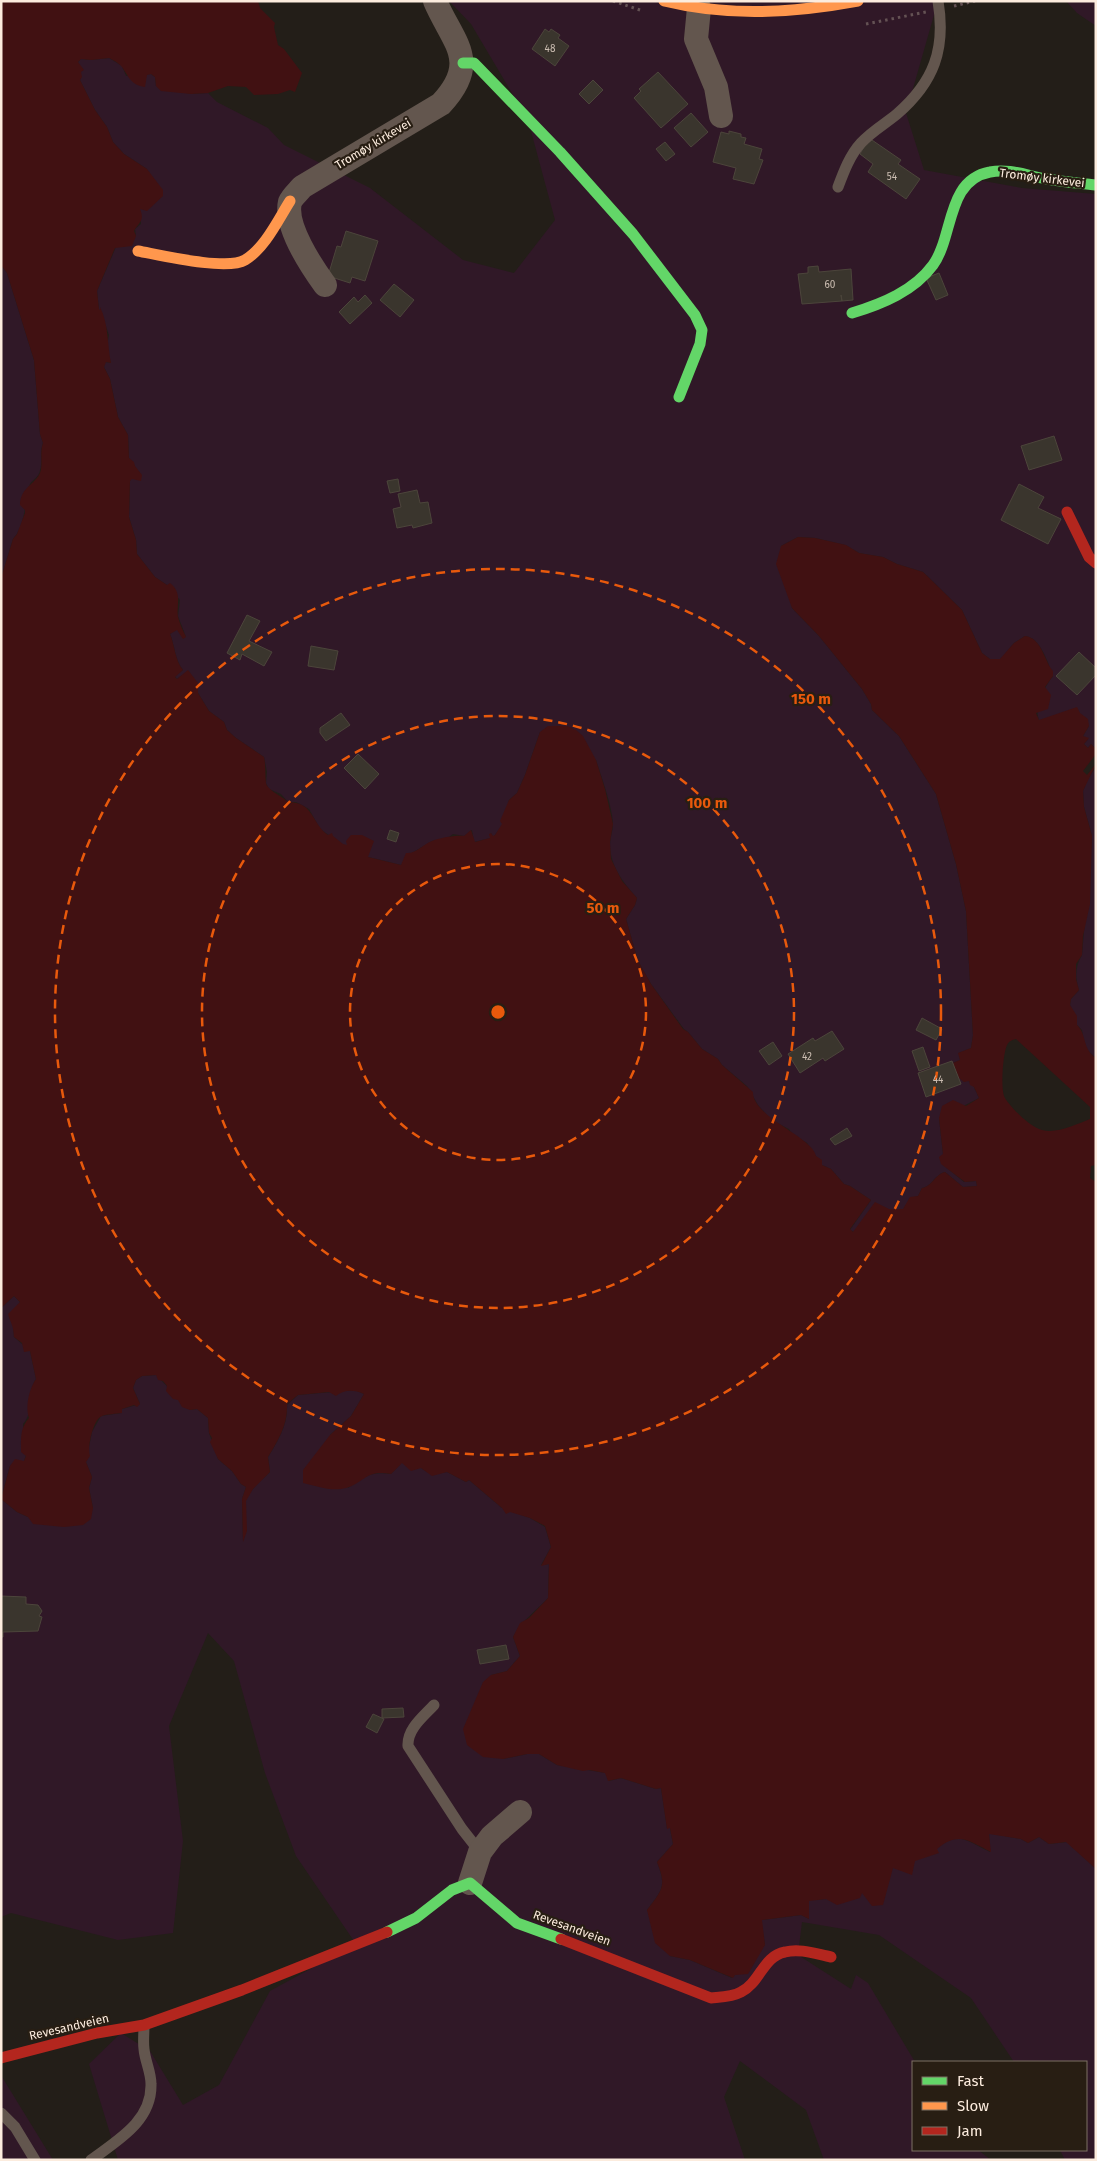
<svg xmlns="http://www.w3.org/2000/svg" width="1097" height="2161" viewBox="0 0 1097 2161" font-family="'Fira Sans',sans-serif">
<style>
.green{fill:#301827}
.water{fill:#411112;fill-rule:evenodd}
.building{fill:#3a352d;stroke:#4c453b}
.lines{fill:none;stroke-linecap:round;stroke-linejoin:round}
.path{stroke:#645254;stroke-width:3;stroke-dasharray:2.5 4;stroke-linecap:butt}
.lane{stroke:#63564e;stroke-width:11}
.street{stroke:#63564e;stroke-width:24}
.fast{stroke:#63d668;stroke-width:11}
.slow{stroke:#ff974d;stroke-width:11}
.jam{stroke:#b3261e;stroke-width:11}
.ring{fill:none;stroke:#e8590c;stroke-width:2.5;stroke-dasharray:9 6}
.labels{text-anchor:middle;stroke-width:4.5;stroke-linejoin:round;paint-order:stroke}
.number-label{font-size:10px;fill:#ccbeb2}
.street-label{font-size:12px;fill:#fcecde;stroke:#281e13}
.centre{fill:#e8590c;stroke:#281e13;stroke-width:2.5}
.ring-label{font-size:15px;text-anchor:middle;font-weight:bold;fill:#e8590c;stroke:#281e13;stroke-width:4.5;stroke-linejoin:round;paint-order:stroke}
</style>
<rect width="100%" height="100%" fill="#231e18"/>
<!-- green -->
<path class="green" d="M 449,1 L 938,1 L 906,113 L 924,170 L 1022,188 L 1096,194 L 1096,749 L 1091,744 L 1088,748 L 1084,744 L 1088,739 L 1083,736 L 1089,726 L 1039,720 C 1034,706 1044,688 1053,676 C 1048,663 1041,638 1025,636 L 1014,643 L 1000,660 L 990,659 L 982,653 L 962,610 L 923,572 L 897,564 L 883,557 L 859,553 L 845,545 L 815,538 L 798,537 L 781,546 L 792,608 L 819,636 L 862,689 L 871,704 L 872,710 L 899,736 L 936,794 L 956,864 L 966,911 L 973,1035 L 971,1048 L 959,1053 L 960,1060 L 953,1063 L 974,1087 L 979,1098 L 939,1118 L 943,1154 L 942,1164 L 964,1182 L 976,1181 L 977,1186 L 963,1187 L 945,1172 C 935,1174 932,1187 922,1188 L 918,1196 L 910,1198 L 903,1210 L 889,1209 L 854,1232 L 850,1230 L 871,1200 L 850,1186 L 844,1184 L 831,1169 L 822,1165 L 807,1143 L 793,1135 L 789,1129 L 771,1120 L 758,1105 L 747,1086 L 722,1065 L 718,1059 L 702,1049 L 688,1032 L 684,1029 L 651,984 L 638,961 L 626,919 L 635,905 L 637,898 C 623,882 610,866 610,844 C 610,837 613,831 613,824 C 612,805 602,779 596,760 L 540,732 L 525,775 L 517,793 L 509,800 L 503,824 L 495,835 L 493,837 L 491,833 L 491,838 L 474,842 L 472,830 L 464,836 L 453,834 L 446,839 L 432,841 L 412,853 L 401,865 L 368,857 L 348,845 L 343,845 L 320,829 L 309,809 L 296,802 L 288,802 L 281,794 L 269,789 L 266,783 L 267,772 L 264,757 L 236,738 L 227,730 L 224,722 L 209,711 L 198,693 L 188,671 L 177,679 L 175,676 L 183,670 C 175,661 175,646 170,634 L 177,629 L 186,637 L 178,616 L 180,600 L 167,585 L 155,577 L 137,554 L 136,540 L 129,517 L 130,481 L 135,466 L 129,458 L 128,435 L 118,417 L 110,379 L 104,367 L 105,362 L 111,363 L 107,347 L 109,335 L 100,310 L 99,310 L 97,291 L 116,247 L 136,236 L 135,229 L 141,224 L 140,209 L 147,169 L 124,154 L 113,142 L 107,127 L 95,110 L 80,80 L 81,72 L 78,62 L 81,59 L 91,60 L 109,58 L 122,66 L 126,76 L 151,74 L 155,77 L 156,86 L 191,94 L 208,93 L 217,102 L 268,128 L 284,145 L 370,188 L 463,260 L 514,273 L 555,220 L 528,120 L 471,24 Z
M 1066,1 L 1096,1 L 1096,26 L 1077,13 Z
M 1,265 L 7,273 L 34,360 L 40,434 L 43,443 C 39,453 43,461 40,470 C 39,478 31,480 29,486 C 24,504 26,524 13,539 L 1,578 Z
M 1096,767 L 1096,1058 L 1088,1051 L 1084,1043 L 1082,1030 L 1077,1025 L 1070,1005 L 1071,999 L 1079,990 C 1075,977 1075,967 1082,955 L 1092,836 L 1084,807 L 1083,791 L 1087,780 Z
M 14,1296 L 20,1302 L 9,1317 L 13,1324 L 14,1337 L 30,1351 L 36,1379 C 26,1394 35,1411 23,1424 L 26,1455 L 24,1461 L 10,1466 L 1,1498 L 1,1308 Z
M 156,1375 L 190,1410 L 197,1409 L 208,1418 L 209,1433 L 218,1459 L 232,1471 L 241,1484 L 246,1487 L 242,1499 L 243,1541 C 249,1526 242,1513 246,1500 C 250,1489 262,1480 270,1472 L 268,1457 C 278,1441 288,1424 287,1405 L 298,1395 L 355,1390 L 364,1394 L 351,1416 L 330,1435 L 348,1488 C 363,1477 371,1471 391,1474 L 402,1462 L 421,1468 L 432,1475 L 447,1472 L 466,1482 L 469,1480 L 502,1508 L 530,1518 L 545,1527 L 551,1547 L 541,1565 L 549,1564 L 548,1598 C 536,1611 521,1621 513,1637 L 520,1656 L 507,1671 L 491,1675 L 503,1759 L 527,1754 L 539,1754 L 557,1765 L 606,1773 L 609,1781 L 621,1778 L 656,1789 L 661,1788 L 667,1828 L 670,1828 L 673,1844 L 657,1862 C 667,1887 662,1890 647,1910 L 670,1956 L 690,1960 L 732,1978 L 765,1945 L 761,1920 L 801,1915 L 809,1919 L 808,1900 L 826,1899 L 861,1892 L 893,1867 L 938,1853 L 936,1849 C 959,1830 967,1841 990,1852 L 989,1833 L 1021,1839 L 1028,1843 L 1039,1837 L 1049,1844 L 1067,1842 L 1096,1869 L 1096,2160 L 1065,2160 L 1060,2150 L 1086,2150 L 1086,2062 L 1014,2062 L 971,1998 L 879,1935 L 802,1922 L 798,1955 L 851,1989 L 856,1975 L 868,1983 L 915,2062 L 913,2150 L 978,2150 L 991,2160 L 824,2160 L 806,2110 L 740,2061 L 724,2097 L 745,2160 L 118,2160 L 89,2064 L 121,2033 L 150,2051 L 183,2105 L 219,2085 L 270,1991 L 356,1944 L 296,1856 L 265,1773 L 234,1661 L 208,1633 L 169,1726 L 183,1841 L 173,1933 L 118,1940 L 11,1913 L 1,1917 L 1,1499 L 17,1512 L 28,1517 L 93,1508 L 89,1488 L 92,1477 L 86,1462 L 92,1432 L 101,1416 L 121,1413 L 122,1409 L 140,1404 L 133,1388 L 136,1380 L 142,1376 Z
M 1,2077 L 2,2077 L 53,2160 L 1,2160 Z"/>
<!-- water -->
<path class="water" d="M 1,1 L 258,1 L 260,8 L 275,23 L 274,27 L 278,45 L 284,49 L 302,73 L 295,92 L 290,90 L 278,94 L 254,95 L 246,87 L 228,86 L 208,93 L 191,94 L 161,91 L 156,86 L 155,77 L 151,74 L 147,75 L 145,87 C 131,85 129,77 122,67 C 119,63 113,60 109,58 L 91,60 L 81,59 L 78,62 L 84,70 L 81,72 L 82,77 L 80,80 L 95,110 L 107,127 L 113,142 L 124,154 L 147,169 L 163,190 L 163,196 L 147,211 L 140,209 C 145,221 139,222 134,231 L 136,236 L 132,246 L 115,248 L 97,291 L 99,309 L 100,310 L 100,307 C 109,325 107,344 111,363 L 106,362 L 104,367 L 110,379 L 118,417 L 128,435 L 129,458 L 134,462 L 135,466 L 142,475 L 141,481 L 132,479 L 130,481 L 129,517 L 136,540 L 137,554 L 155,577 L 167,585 L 170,583 C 183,593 176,605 178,617 C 180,624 183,631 186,637 L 183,639 L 177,630 L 170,634 C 175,646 175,661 183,670 L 175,677 L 177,679 L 188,670 L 198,683 L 198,693 L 209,711 L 224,722 L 227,730 L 236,738 L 264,757 C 266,766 265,776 266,783 C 267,790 282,796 288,802 C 314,802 311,823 328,835 L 332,833 L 333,836 L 343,844 L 347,845 L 346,841 L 351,835 L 362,835 L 374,841 L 368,857 L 401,865 L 406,853 C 416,854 422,845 432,841 C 439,838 456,835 464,836 L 471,830 L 475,842 L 490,838 L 489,834 L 491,833 L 493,836 L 495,835 L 502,824 L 500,821 L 509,800 L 517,793 L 525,775 L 540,732 L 548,726 L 567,726 L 576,730 L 583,736 L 596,760 L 605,789 L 613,824 L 610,842 L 611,859 L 622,881 L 637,898 L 635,905 L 626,919 L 638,961 L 651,984 L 683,1029 L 688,1032 L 702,1049 L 718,1059 L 722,1065 L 753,1092 C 752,1117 812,1136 816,1156 L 822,1160 L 822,1165 L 831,1169 L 844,1184 L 850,1186 L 871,1200 L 850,1229 L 853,1232 L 875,1202 L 889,1209 L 903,1209 L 910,1197 L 918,1196 L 922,1188 C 932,1187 935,1174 945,1172 L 963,1187 L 977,1186 L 976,1181 L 965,1182 L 941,1164 L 939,1157 L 943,1154 L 939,1118 L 942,1106 L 953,1100 L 966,1106 L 979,1098 L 974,1087 L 970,1085 L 969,1081 L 964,1082 L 959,1078 L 953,1063 L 960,1060 L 958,1053 L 971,1048 L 973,1035 L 966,911 L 956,864 L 936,794 L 899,736 L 872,710 L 871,704 L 862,689 L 819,636 L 792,608 L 776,564 L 781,546 L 798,537 L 815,538 L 846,545 L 859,553 L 883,557 L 897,564 L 923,572 L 962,610 L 982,653 L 990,659 L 1000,659 L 1014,643 L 1025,636 C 1042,638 1044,661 1053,671 L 1053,676 L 1045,687 L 1051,695 L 1048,709 L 1036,713 L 1039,720 L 1077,707 L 1080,713 L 1088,719 L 1089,726 L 1083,736 L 1089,738 L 1084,744 L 1088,748 L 1091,744 L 1096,749 L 1096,754 L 1083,771 L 1087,775 L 1096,764 L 1083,791 L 1084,807 L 1092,836 L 1090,904 L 1083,936 L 1082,955 L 1076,964 L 1076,979 L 1079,990 L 1071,999 L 1070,1005 L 1077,1016 L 1077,1025 C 1087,1034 1082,1049 1096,1058 L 1096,1165 L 1091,1166 L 1090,1178 L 1096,1182 L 1096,1869 L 1066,1842 L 1049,1844 L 1039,1837 L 1028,1843 L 1021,1839 L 989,1834 L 991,1852 C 968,1841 959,1831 937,1849 L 939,1853 L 915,1861 L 912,1875 L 893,1868 L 883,1905 L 872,1906 L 862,1893 L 860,1898 L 837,1905 L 826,1899 L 809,1901 L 809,1919 L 801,1915 L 762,1920 L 765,1945 L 748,1974 L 735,1975 L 733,1978 L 690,1960 L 670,1956 L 655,1943 L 647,1910 C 662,1890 667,1887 657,1862 L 673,1844 L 670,1828 L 667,1829 L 661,1788 L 656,1789 L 621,1778 L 608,1781 L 605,1773 L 589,1770 L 583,1771 L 557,1765 L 539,1754 L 527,1754 L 503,1759 L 483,1757 L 467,1745 L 463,1729 L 483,1682 L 491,1675 L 507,1671 L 520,1656 L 513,1637 L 520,1623 L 529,1618 L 548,1598 L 549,1564 L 541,1566 L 551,1547 L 545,1526 L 530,1518 L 510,1512 L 506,1514 L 502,1508 L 469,1480 L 466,1482 L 447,1472 L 432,1476 L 421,1468 L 411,1471 L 402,1463 L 391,1474 C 365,1469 366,1482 346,1488 C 332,1492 317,1486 303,1483 L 303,1470 L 330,1435 L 351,1416 L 364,1394 C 354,1390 345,1389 336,1396 L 329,1392 L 298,1395 L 287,1404 C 288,1424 278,1441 268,1457 L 270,1472 L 253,1489 L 246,1501 L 247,1531 L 243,1542 L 242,1499 L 246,1487 L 241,1484 L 232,1471 L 218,1459 L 210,1442 L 212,1438 L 209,1433 L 208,1418 L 197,1409 L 190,1410 L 182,1407 L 178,1400 L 173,1399 L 166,1391 L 167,1386 L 163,1381 L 158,1380 L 156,1375 L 142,1376 L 136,1380 L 133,1388 L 140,1404 L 137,1407 L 134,1405 L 122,1409 L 122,1413 C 116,1414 107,1414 102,1416 C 93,1419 87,1448 90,1456 L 86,1462 L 92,1477 L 89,1488 L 93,1508 L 91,1519 L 83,1525 L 64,1527 L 33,1524 L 28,1517 L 17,1512 L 1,1499 L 10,1466 L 15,1459 L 24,1461 L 26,1456 L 21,1452 C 21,1438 20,1428 29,1418 C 25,1407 29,1389 36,1379 L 30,1351 L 24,1352 L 22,1343 L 14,1337 C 13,1324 11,1324 8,1314 L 20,1302 L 14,1296 L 1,1308 L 1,578 L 13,539 L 17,534 L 25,513 L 25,510 L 20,505 C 20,489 33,485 39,475 C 44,466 39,454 43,443 L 40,434 L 34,360 L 7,273 L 1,265 ZM 1016,1039 L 1090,1107 L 1090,1119 C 1077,1124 1057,1134 1042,1130 C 1030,1127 1011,1108 1005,1098 C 1000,1091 1003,1053 1007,1045 C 1009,1041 1012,1040 1016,1039 Z"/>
<!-- building -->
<path class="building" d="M 545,29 L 549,32 L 551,29 L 560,35 L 558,38 L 569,46 L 555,66 L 532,49 Z
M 658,72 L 688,104 L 661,128 L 634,98 L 641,91 L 639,89 Z
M 593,80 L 603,90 L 589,104 L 579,94 Z
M 691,113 L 708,132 L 691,147 L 674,128 Z
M 729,131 L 741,134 L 741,137 L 746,138 L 744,144 L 762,149 L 759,159 L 763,160 L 754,184 L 733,179 L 736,168 L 713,162 L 721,132 L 729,134 Z
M 869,138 L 901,160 L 898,164 L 920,179 L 906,199 L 868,172 L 873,164 L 860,154 Z
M 665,142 L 675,154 L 666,161 L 656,149 Z
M 346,231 L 378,241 L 365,281 L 352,277 L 350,283 L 328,276 L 337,246 L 341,247 Z
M 818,266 L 819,272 L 851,269 L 853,300 L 842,301 L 841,295 L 842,301 L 802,304 L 798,274 L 808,273 L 808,267 Z
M 939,273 L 948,295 L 936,300 L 926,278 Z
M 394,284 L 414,300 L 400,317 L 380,300 Z
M 365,295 L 372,303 L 350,324 L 339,312 L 354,297 L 358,302 Z
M 1054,436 L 1062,460 L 1029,470 L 1021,446 Z
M 398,479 L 400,491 L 390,493 L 387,481 Z
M 1019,484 L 1044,497 L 1038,508 L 1061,519 L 1048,544 L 1001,520 Z
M 417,490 L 420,503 L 428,502 L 432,523 L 413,528 L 412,525 L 397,528 L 393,509 L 401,507 L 398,494 Z
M 247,615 L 260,621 L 249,641 L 272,652 L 264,666 L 242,654 L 240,660 L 227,653 Z
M 311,646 L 338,651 L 334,670 L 308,666 Z
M 1079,652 L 1096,668 L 1096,675 L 1077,695 L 1056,676 Z
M 341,713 L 350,725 L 326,741 L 320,733 L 320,728 Z
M 358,754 L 379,774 L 365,789 L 344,768 Z
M 390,830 L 399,833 L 396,842 L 387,839 Z
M 922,1018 L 942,1029 L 936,1040 L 916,1030 Z
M 832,1031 L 844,1049 L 825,1061 L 823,1058 L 800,1073 L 788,1054 L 813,1038 L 815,1041 Z
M 773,1042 L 782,1056 L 769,1065 L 759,1051 Z
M 923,1047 L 930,1067 L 919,1071 L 912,1051 Z
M 952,1061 L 961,1084 L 926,1097 L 918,1073 Z
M 847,1128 L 852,1136 L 835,1145 L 830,1139 Z
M 1,1596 L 26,1597 L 26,1604 L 38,1605 L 42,1611 L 39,1616 L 42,1617 L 38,1631 L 3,1632 L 3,1637 L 1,1637 Z
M 506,1645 L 509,1659 L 480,1664 L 477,1650 Z
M 403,1708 L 404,1717 L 382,1718 L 382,1709 Z
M 373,1714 L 384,1719 L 377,1733 L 366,1727 Z"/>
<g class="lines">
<!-- path -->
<path class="path" d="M 613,1 L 643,11
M 954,6 L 975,1
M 866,24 L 926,12"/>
<!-- lane -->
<path class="lane" d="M 838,187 C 844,171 850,155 861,143 C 872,131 885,124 897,114 C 934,82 946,49 938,1
M 434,1705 C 423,1717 407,1729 408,1746 L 462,1829 L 480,1852
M 1,2113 L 15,2127 L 35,2160
M 91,2160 C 118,2140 152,2121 151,2084 C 151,2072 145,2061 144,2049 C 143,2042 144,2033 144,2026"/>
<!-- street -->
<path class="street" d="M 699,8 L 696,39 L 716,87 L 721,116
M 325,285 C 312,267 284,226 290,202 C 292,197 299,191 302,187 L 441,104 C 481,61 453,43 435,1
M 470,1883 L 480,1852 L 492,1836 L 520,1812"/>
<!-- fast -->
<path class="fast" d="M 463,63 L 474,63 L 560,152 L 633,234 L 695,315 L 702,330 L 700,344 L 679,397
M 852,313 C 882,304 914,291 933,265 C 954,236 946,180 990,172 C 1009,168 1028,176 1047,179 C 1063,182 1080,183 1096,185
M 387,1932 L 416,1918 L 452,1890 L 470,1883 L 517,1923 L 561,1939"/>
<!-- slow -->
<path class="slow" d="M 664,1 C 729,17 793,13 858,1
M 138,251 C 160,255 227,271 245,260 C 265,248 278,220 290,201"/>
<!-- jam -->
<path class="jam" d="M 1067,512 L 1089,557 L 1096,563
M 561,1939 L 711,1998 C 721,1997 732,1997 741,1992 C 760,1983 763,1956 785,1952 C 800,1948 816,1954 831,1957
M 1,2058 L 97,2033 L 144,2025 L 242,1990 L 387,1932"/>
</g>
<!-- distance rings -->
<g class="ring">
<circle cx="498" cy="1012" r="148"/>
<circle cx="498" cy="1012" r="296"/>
<circle cx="498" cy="1012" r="443"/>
</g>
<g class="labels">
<!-- number labels -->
<g class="number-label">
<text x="550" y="52">48</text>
<text x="892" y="180">54</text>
<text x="830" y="288">60</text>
<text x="807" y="1060">42</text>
<text x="938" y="1083">44</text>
</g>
<!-- street labels -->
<g class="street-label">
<text transform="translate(373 144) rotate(-31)" y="4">Tromøy kirkevei</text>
<text transform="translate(1042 178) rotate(7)" y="4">Tromøy kirkevei</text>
<text transform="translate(572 1928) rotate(20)" y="4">Revesandveien</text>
<text transform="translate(69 2027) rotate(-13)" y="4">Revesandveien</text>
</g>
</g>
<circle cx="498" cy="1012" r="8" class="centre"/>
<g class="ring-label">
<text x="811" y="704">150 m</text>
<text x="707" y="808">100 m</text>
<text x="603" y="913">50 m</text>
</g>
<!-- border -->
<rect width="1097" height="2161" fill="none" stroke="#fcecde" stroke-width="5"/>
<!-- legend -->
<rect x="912" y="2061" width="175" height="90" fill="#281e13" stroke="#7d7064"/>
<rect x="922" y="2077" width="25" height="8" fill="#63d668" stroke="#7d7064"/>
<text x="957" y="2086" font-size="15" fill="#fcecde">Fast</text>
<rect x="922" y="2102" width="25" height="8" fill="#ff974d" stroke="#7d7064"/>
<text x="957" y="2111" font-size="15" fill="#fcecde">Slow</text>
<rect x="922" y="2127" width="25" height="8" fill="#b3261e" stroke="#7d7064"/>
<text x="957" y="2136" font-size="15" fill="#fcecde">Jam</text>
</svg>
